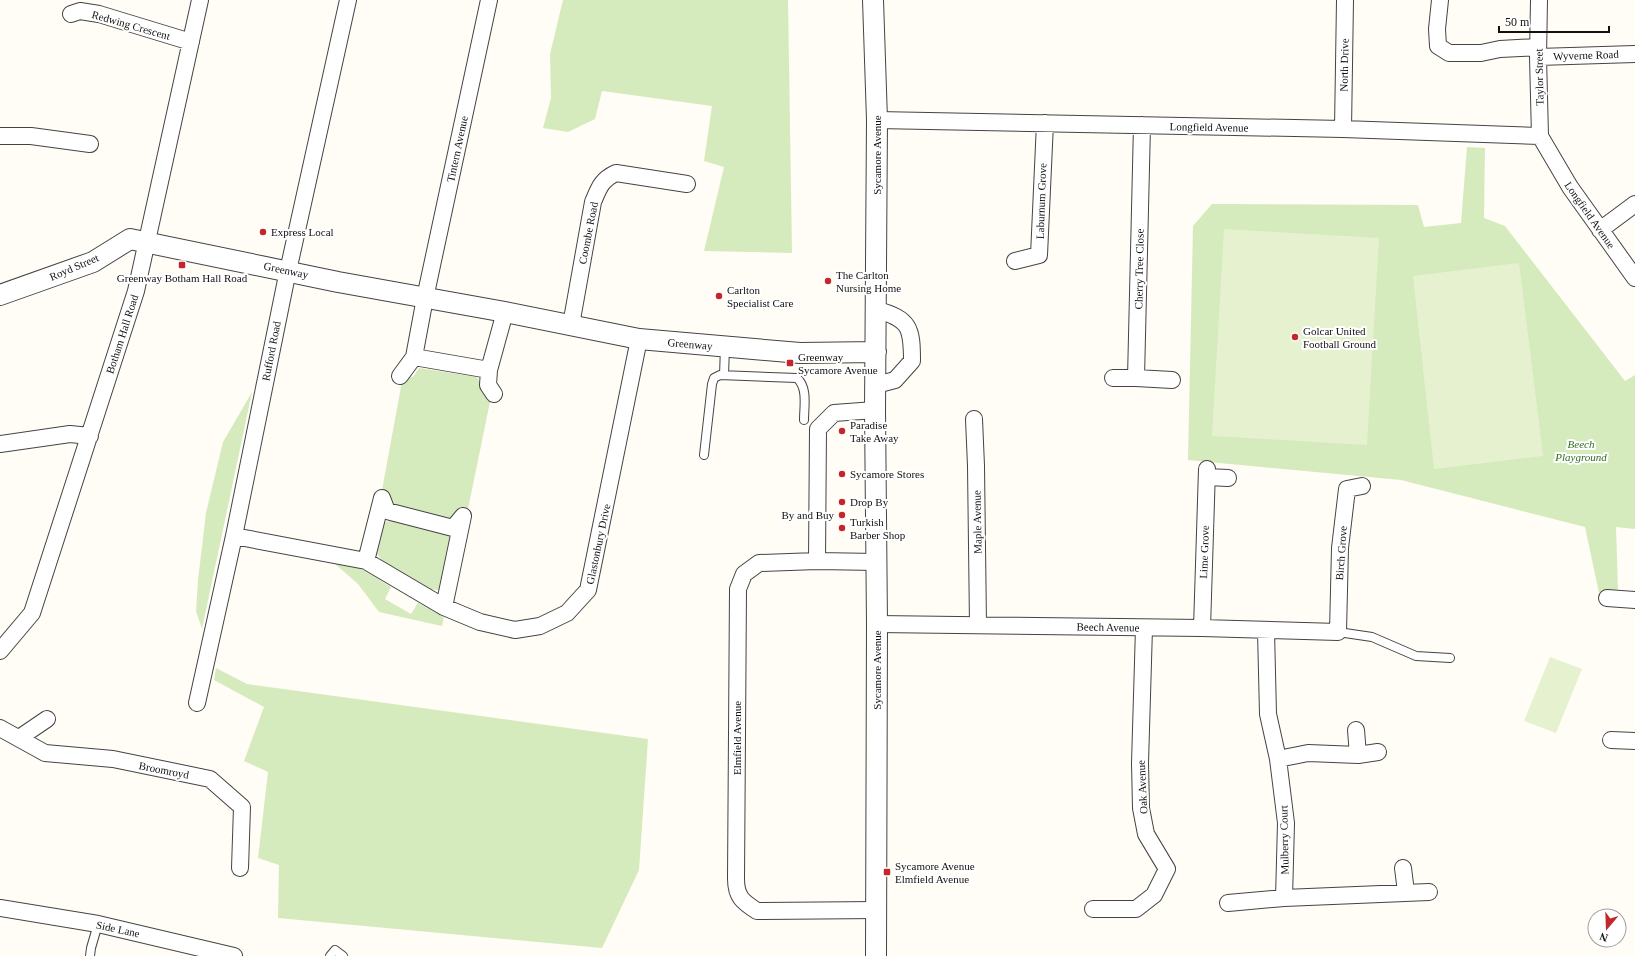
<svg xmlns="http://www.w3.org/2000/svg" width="1635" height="956" viewBox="0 0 1635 956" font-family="Georgia,serif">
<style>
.green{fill:#d5ebbd}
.pitch{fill:#e6f2cf}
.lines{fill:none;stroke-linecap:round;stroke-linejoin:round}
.service-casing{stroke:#444;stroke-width:10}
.minor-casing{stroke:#444;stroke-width:18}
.tertiary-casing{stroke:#444;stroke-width:22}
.service{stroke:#fff;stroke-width:8}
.minor{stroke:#fff;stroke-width:16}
.tertiary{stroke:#fff;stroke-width:20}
.poi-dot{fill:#c4262e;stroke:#fff;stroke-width:1.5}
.labels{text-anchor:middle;stroke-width:4;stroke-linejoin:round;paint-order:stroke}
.street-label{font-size:11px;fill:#111;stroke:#fff}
.poi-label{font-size:11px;fill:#111;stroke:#fff;text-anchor:start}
.park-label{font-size:11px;font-style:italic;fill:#2f6b1f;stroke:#fff}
</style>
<rect width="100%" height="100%" fill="#fffdf5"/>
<!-- green -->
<path class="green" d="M 563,0 L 788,0 L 792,253 L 704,251 L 724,167 L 704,161 L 712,106 L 602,91 L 595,119 L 568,132 L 543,128 L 551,98 L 550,54 Z
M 1467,147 L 1485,148 L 1484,218 L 1505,226 L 1625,381 L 1635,375 L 1635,529 L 1616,527 L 1618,589 L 1599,593 L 1585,527 L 1401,480 L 1188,460 L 1193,226 L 1212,204 L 1418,205 L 1424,227 L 1461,223 Z
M 419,368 L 477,377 L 483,389 L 492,392 L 468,509 L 460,508 L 453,517 L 444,519 L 395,506 L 389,492 L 382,490 L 403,376 L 413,377 Z
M 252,392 L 202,629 L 196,611 L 198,580 L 206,513 L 223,442 Z
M 395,519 L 448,531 L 453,539 L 444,587 L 439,590 L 427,589 L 384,562 L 377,554 L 383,523 Z
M 335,564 C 357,563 373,576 391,587 L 385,599 L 411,614 L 418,603 L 444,617 L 442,626 L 379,612 L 358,584 Z
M 216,668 L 247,684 L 648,739 L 639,870 L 602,948 L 278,918 L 279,865 L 258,858 L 268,772 L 244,761 L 264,707 L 214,680 Z"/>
<!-- pitch -->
<path class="pitch" d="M 1224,229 L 1379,238 L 1367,445 L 1212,436 Z
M 1519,263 L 1543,456 L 1434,469 L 1413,276 Z
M 1550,657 L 1582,669 L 1556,733 L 1524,721 Z"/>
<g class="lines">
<defs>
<path id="service" d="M 724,375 L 725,347
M 704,455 L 712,384 L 714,378 L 720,375 L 797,378 C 808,388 804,406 804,420
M 1338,632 L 1372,637 L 1416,656 L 1450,658
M 90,956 L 91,948 L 98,924
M 330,956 L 335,950 L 343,956"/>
<path id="minor" d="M 489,0 L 425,298 L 414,357 L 489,370 L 505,312
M 1440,0 L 1437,29 L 1438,46 L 1449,53 L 1481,53 L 1500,49 L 1538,47
M 1539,0 L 1538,57 L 1540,136 L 1570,187 L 1635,278
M 71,14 L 80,11 L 99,14 L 191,42
M 1538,57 L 1635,54
M 877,120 L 1343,129 L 1540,136
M 1142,125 L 1136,378 L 1172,380
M 1343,129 L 1345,0
M 0,136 L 31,136 L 90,144
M 1600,230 L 1635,204
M 1015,261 L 1039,255 L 1045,123
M 571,325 L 593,202 C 599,188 601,180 616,173 L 687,184
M 489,370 L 488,385 L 494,394
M 400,376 L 414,357
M 1113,378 L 1136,378
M 876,385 L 895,380 L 912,361 C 912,328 910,319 877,310
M 974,419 L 976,466 L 978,625
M 0,444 L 70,434 L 90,436
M 1207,477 L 1228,478
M 234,536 L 366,561 L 444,607 L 480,622 L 515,630 L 540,626 L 567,613 L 588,590 L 639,339
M 366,561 L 382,498 L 387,511 L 453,528 L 463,516 L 444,607
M 817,561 L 818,429 L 834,413 L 875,410
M 1607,598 L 1635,600
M 877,624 L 1202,628 L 1338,632 L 1340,548 L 1347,489 L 1362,486
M 1202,628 L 1207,469
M 1266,631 L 1268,714 L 1278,759 L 1286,823 L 1284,898 L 1429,892
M 0,651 L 32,613 L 136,291 L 200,0
M 197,703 L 234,536 L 286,280 L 348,0
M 0,728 L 45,753 L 113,759 L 210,779 L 242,807 L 240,868
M 1356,730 L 1358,755
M 19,738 L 47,719
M 1611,740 L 1635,741
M 1278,759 L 1308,753 L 1358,755 L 1378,752
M 1403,868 L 1406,892
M 1228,903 L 1284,898
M 0,908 L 98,924 L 234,956
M 1093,909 L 1136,909 L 1154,895 L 1167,869 L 1146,834 L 1141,808 L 1140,763 L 1144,628
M 877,910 L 757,911 C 743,902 736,897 736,879 L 738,589 L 744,574 L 759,563 L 817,561 L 877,562"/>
<path id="tertiary" d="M 873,0 L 877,120 L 875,410 L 877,624 L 876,956
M 0,295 L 93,262 L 130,239 L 338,282 L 505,312 L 639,339 L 800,353 L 876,352"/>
</defs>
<!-- service casing -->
<use href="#service" class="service-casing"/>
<!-- minor casing -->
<use href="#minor" class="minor-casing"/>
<!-- tertiary casing -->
<use href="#tertiary" class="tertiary-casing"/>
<!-- service -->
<use href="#service" class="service"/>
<!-- minor -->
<use href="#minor" class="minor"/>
<!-- tertiary -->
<use href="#tertiary" class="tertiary"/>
</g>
<!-- markers -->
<g class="poi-dot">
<circle cx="263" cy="232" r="4"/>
<rect x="178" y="261" width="8" height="8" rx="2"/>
<circle cx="828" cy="281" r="4"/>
<circle cx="719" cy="296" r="4"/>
<circle cx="1295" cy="337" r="4"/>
<rect x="786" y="359" width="8" height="8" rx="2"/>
<circle cx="842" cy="431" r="4"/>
<circle cx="842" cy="474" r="4"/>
<circle cx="842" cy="502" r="4"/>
<circle cx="842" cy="515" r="4"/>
<circle cx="842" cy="528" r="4"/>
<rect x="883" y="868" width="8" height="8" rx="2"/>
</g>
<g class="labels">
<!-- street labels -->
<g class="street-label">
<text transform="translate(131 25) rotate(16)" y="4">Redwing Crescent</text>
<text transform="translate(1586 55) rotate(-2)" y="4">Wyverne Road</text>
<text transform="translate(1344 65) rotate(-89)" y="4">North Drive</text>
<text transform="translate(1539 77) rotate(-91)" y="4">Taylor Street</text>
<text transform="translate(1209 127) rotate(1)" y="4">Longfield Avenue</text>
<text transform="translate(457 149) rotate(-78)" y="4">Tintern Avenue</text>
<text transform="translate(877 155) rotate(-90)" y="4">Sycamore Avenue</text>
<text transform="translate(1041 201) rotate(-88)" y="4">Laburnum Grove</text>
<text transform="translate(1590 215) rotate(55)" y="4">Longfield Avenue</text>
<text transform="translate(588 233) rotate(-79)" y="4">Coombe Road</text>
<text transform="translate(74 267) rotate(-23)" y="4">Royd Street</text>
<text transform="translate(1139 269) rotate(-89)" y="4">Cherry Tree Close</text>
<text transform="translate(286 270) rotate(12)" y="4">Greenway</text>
<text transform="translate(122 334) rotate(-72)" y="4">Botham Hall Road</text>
<text transform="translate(690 344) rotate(5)" y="4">Greenway</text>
<text transform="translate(271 351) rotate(-79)" y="4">Rufford Road</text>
<text transform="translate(977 522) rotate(-91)" y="4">Maple Avenue</text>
<text transform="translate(598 544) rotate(-78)" y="4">Glastonbury Drive</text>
<text transform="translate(1204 552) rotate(-88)" y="4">Lime Grove</text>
<text transform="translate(1341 553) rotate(-86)" y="4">Birch Grove</text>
<text transform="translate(1108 627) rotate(1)" y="4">Beech Avenue</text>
<text transform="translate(877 670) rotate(-90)" y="4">Sycamore Avenue</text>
<text transform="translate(737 738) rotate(-90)" y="4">Elmfield Avenue</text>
<text transform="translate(164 770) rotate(11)" y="4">Broomroyd</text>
<text transform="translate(1142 787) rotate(-93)" y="4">Oak Avenue</text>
<text transform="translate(1284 840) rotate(-91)" y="4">Mulberry Court</text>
<text transform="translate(118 929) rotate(12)" y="4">Side Lane</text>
</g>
<!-- poi labels -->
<g class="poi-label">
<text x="271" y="236">Express Local</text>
<text x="836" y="279">The Carlton<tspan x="836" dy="13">Nursing Home</tspan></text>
<text x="182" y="282" text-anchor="middle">Greenway Botham Hall Road</text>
<text x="727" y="294">Carlton<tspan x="727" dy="13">Specialist Care</tspan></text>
<text x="1303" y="335">Golcar United<tspan x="1303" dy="13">Football Ground</tspan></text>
<text x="798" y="361">Greenway<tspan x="798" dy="13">Sycamore Avenue</tspan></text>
<text x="850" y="429">Paradise<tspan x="850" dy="13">Take Away</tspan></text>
<text x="850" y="478">Sycamore Stores</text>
<text x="850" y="506">Drop By</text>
<text x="834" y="519" text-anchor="end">By and Buy</text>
<text x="850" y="526">Turkish<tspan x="850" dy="13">Barber Shop</tspan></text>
<text x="895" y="870">Sycamore Avenue<tspan x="895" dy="13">Elmfield Avenue</tspan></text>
</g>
<!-- park labels -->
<g class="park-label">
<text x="1581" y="448">Beech<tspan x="1581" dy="13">Playground</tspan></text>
</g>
</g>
<!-- north arrow -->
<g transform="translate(1607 928) rotate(199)"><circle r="19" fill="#ffffff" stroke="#a0a0a0"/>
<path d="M0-3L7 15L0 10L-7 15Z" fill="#c4262e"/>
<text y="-6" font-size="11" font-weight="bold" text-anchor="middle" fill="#111111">N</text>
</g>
<!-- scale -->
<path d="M1499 26v6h110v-6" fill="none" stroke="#111111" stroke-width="2"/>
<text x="1505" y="26" font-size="12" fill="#111111" stroke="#ffffff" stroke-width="3" paint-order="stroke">50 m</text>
</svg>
